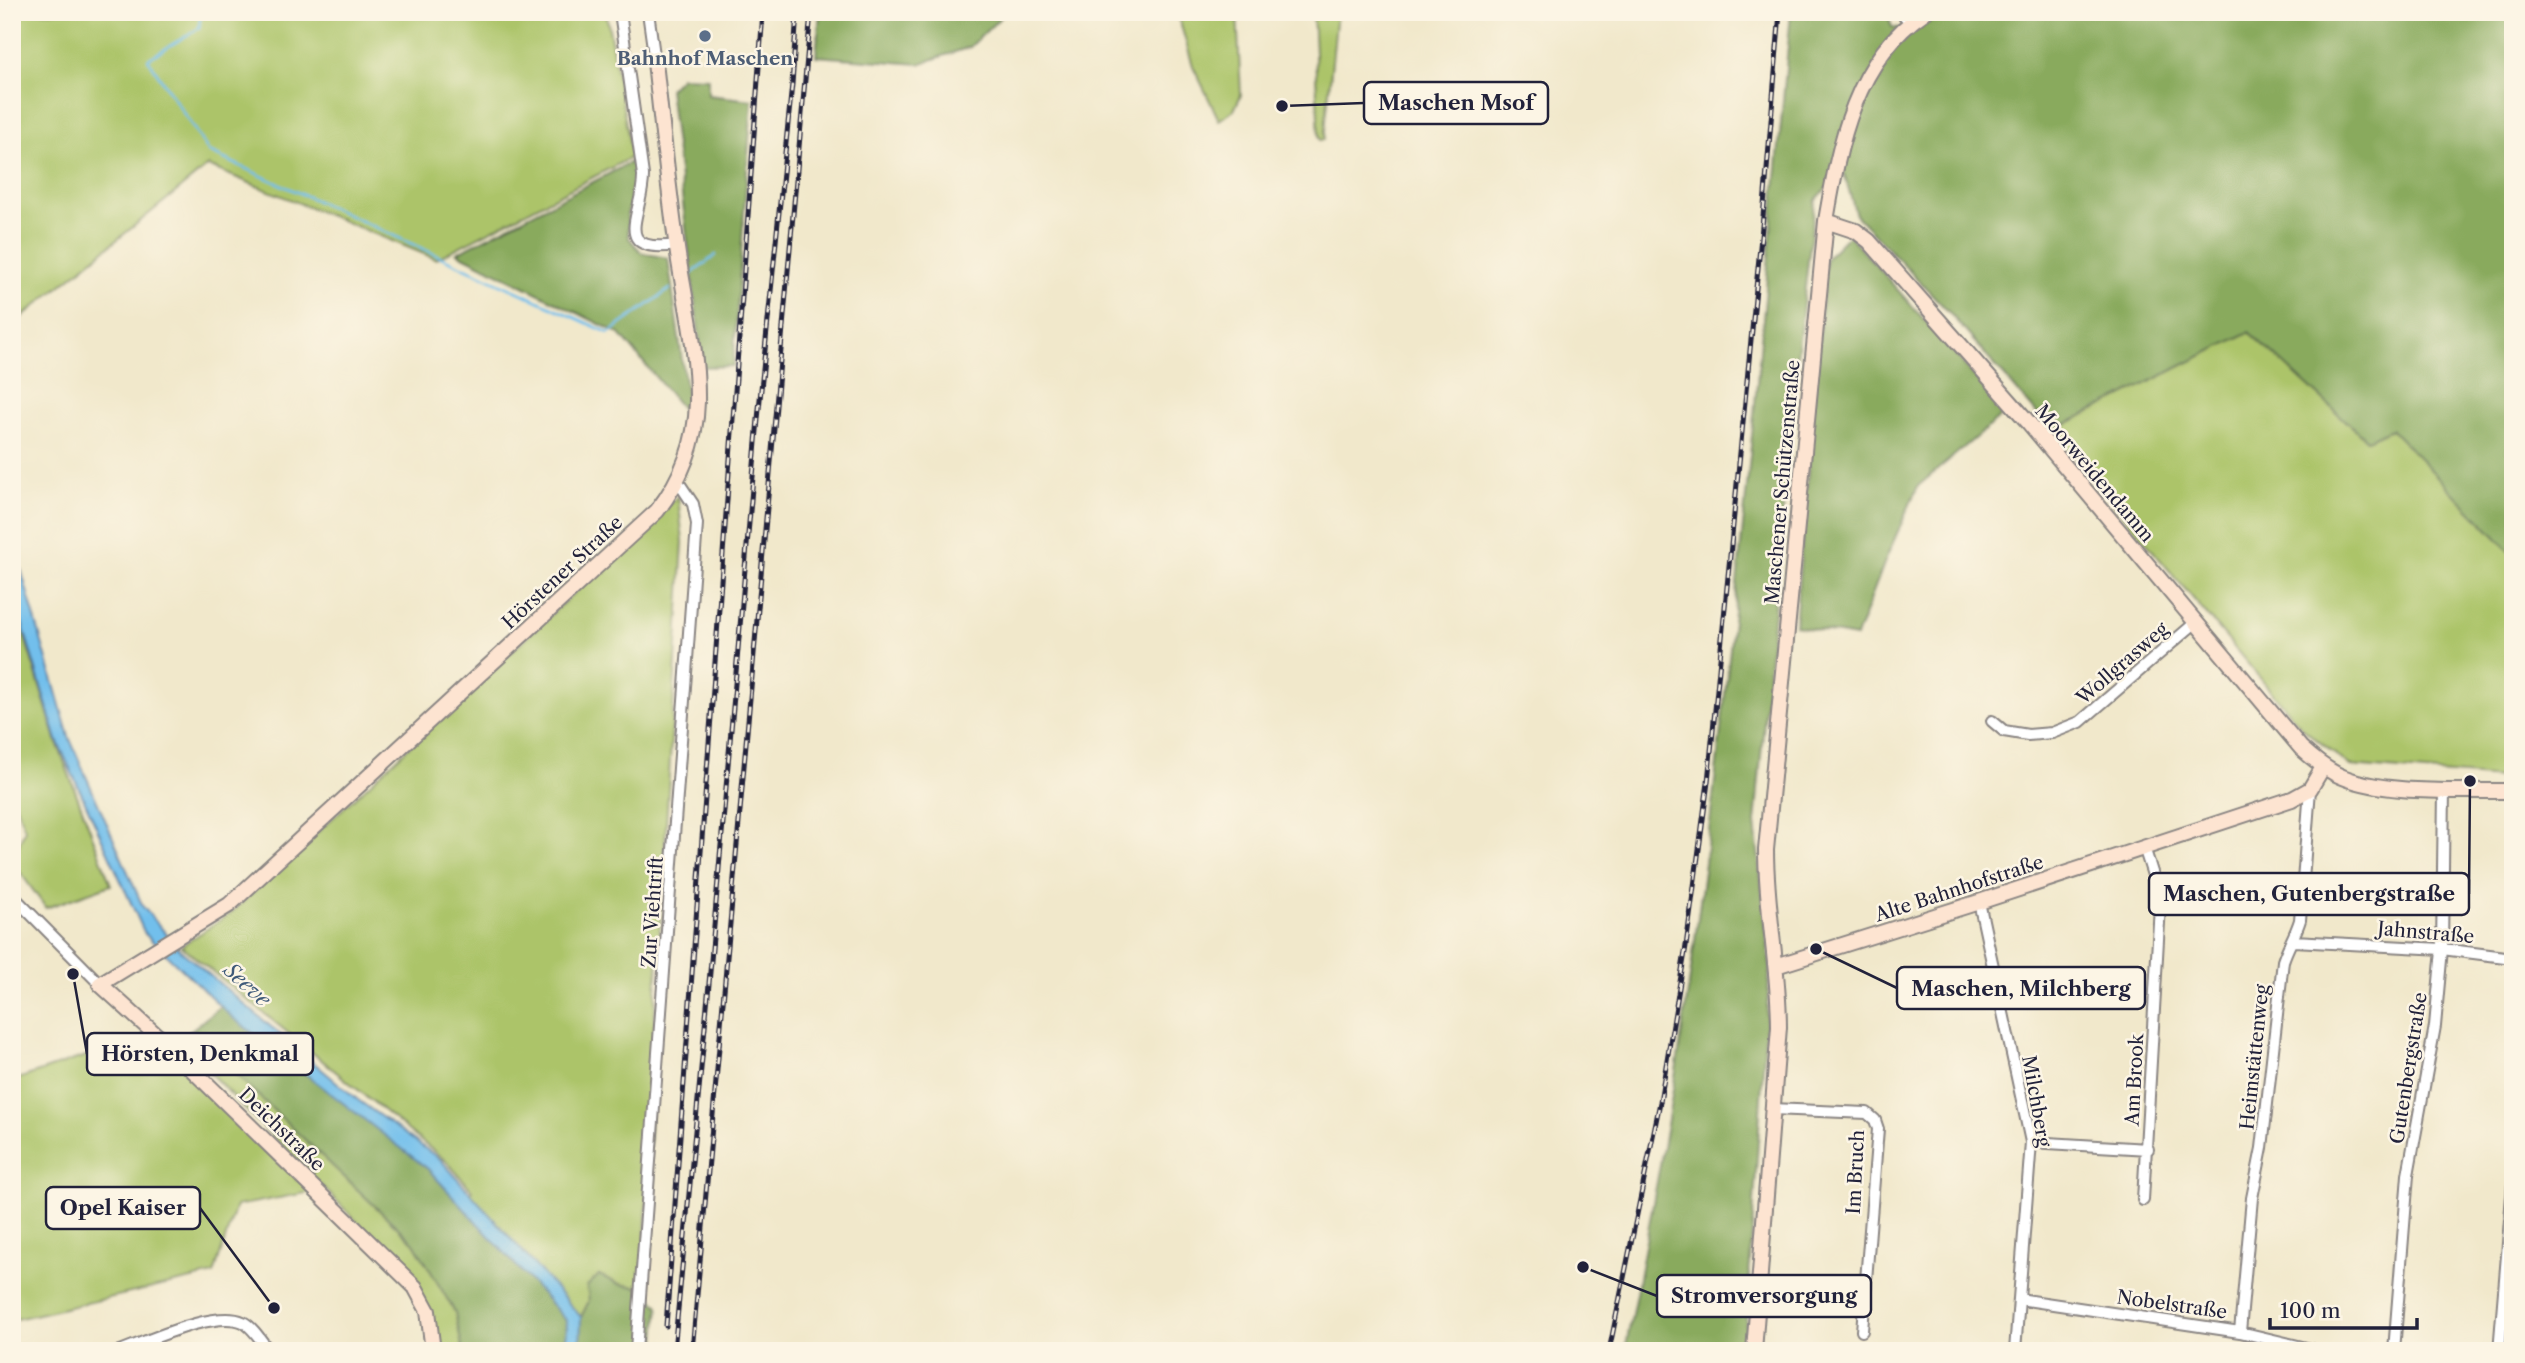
<svg xmlns="http://www.w3.org/2000/svg" width="2525" height="1363" viewBox="0 0 2525 1363" font-family="'Libre Caslon Text',serif">
<style>
.green{fill:#acc469;stroke:#677352;stroke-width:2}
.forest{fill:#89aa5d;stroke:#56664c;stroke-width:2}
.water{fill:#72bfec;stroke:#4a7094;stroke-width:2}
.lines{fill:none;stroke-linecap:round;stroke-linejoin:round}
.stream{stroke:#72bfec;stroke-width:2.5}
.street-casing{stroke:#8a8583;stroke-width:14}
.secondary-casing{stroke:#8a8583;stroke-width:18}
.street{stroke:#fff;stroke-width:10}
.secondary{stroke:#fde4d1;stroke-width:14}
.rail-casing{stroke:#22223b;stroke-width:5}
.rail{stroke:#fcf5e5;stroke-width:2.5;stroke-dasharray:8;stroke-linecap:butt}
.service-dot{fill:#5c6f8a;stroke:#fcf5e5;stroke-width:2.5}
.labels{text-anchor:middle;stroke-width:5;stroke-linejoin:round;paint-order:stroke}
.service-label{font-size:19px;font-weight:bold;fill:#4e5e75;stroke:#fcf5e5}
.street-label{font-size:19px;fill:#22223b;stroke:#fcf5e5}
.water-label{font-size:21px;font-style:italic;fill:#3e5979;stroke:#fcf5e5}
.leader{fill:none;stroke:#22223b;stroke-width:2.5}
.callout-dot{fill:#22223b;stroke:#fcf5e5;stroke-width:2.5}
.callout{fill:#fcf5e5;stroke:#22223b;stroke-width:2.5}
.callout-label{font-size:21px;text-anchor:middle;font-weight:bold;fill:#22223b}
</style>
<rect width="100%" height="100%" fill="#fcf5e5"/>
<filter id="ink" filterUnits="userSpaceOnUse"><feTurbulence type="fractalNoise" baseFrequency=".0143" numOctaves="2"/><feDisplacementMap in="SourceGraphic" scale="14" xChannelSelector="R" yChannelSelector="G"/><feConvolveMatrix kernelMatrix="1 2 1 2 8 2 1 2 1" color-interpolation-filters="sRGB"/></filter>
<filter id="wash" filterUnits="userSpaceOnUse"><feTurbulence type="fractalNoise" baseFrequency=".00686" numOctaves="4" result="noise"/><feDisplacementMap in="SourceGraphic" scale="28" xChannelSelector="R" yChannelSelector="G"/><feGaussianBlur stdDeviation="1.57" result="paint"/><feColorMatrix in="noise" values="0 0 0 0 0 0 0 0 0 0 0 0 0 0 0 0 0 1.4 0 .05"/><feComposite in="paint" operator="in"/></filter>
<g filter="url(#wash)">
<rect width="100%" height="100%" fill="#f1e8cb"/>
<!-- green -->
<path class="green" d="M 12,12 L 606,12 L 632,157 L 436,259 L 208,166 L 12,325 Z
M 1177,12 L 1237,12 L 1241,95 L 1234,110 L 1219,120 L 1193,66 Z
M 1313,12 L 1337,12 L 1324,140 L 1320,140 L 1319,137 Z
M 2249,332 L 2367,440 L 2391,429 L 2513,554 L 2513,779 L 2350,766 L 2302,728 L 2052,431 Z
M 678,496 L 683,542 L 655,1010 L 643,1288 L 619,1284 L 589,1301 L 581,1317 L 470,1193 L 472,1190 L 447,1162 L 181,946 L 231,913 Z
M 12,595 L 56,740 L 111,885 L 46,908 L 12,861 L 25,829 L 12,796 Z
M 190,1031 L 414,1243 L 455,1312 L 463,1351 L 437,1351 L 411,1276 L 179,1042 Z
M 148,1035 L 317,1191 L 236,1206 L 214,1274 L 12,1320 L 12,1081 Z"/>
<!-- forest -->
<path class="forest" d="M 820,12 L 1006,12 L 970,47 L 919,64 L 816,56 Z
M 1791,12 L 1887,12 L 1892,27 L 1914,30 L 1947,12 L 2513,12 L 2513,554 L 2391,429 L 2367,440 L 2249,332 L 2052,431 L 1947,310 L 1856,215 L 1843,170 L 1815,201 L 1796,366 L 1755,823 L 1770,964 L 1744,1351 L 1625,1351 C 1649,1226 1673,1102 1690,977 C 1734,656 1762,334 1791,12 Z
M 681,77 L 708,78 L 708,95 L 752,100 L 733,366 L 703,367 L 669,89 Z
M 633,161 L 638,185 L 627,214 L 629,238 L 642,253 L 668,258 L 687,397 L 683,410 L 620,334 L 457,253 Z
M 1849,235 L 2006,412 L 1918,486 L 1887,556 L 1856,637 L 1795,626 L 1826,258 Z
M 221,1006 L 428,1169 L 567,1321 L 566,1351 L 463,1351 L 455,1312 L 414,1243 L 190,1031 Z
M 599,1275 L 619,1284 L 643,1288 L 659,1306 L 655,1351 L 579,1351 L 581,1317 L 589,1301 L 587,1286 Z"/>
<!-- water -->
<path class="water" d="M 12,538 L 69,737 L 143,907 L 180,950 L 358,1100 L 441,1160 L 581,1317 L 580,1351 L 566,1351 L 567,1321 L 428,1169 L 232,1017 L 145,934 L 57,740 L 12,589 Z"/>
<g class="lines">
<!-- stream -->
<path class="stream" d="M 201,12 L 199,28 L 148,59 L 209,152 L 609,333 L 670,289
M 691,274 L 716,255"/>
</g>
</g>
<g filter="url(#ink)">
<g class="lines">
<defs>
<path id="street" d="M 620,12 L 643,175 C 644,213 608,254 677,245
M 648,12 L 655,62
M 1901,12 L 1910,22
M 1992,721 L 2004,731 L 2028,735 L 2052,733 L 2080,722 L 2195,623
M 12,895 L 100,984
M 1979,902 L 2031,1142 L 2015,1351
M 2294,941 L 2442,949 L 2513,958
M 1772,1109 L 1867,1113 L 1875,1120 L 1878,1129 L 1862,1331
M 2031,1142 L 2148,1149
M 2143,1200 L 2160,905 L 2157,888 L 2144,847
M 2019,1299 L 2240,1332 L 2319,1351
M 2240,1332 L 2252,1198 L 2262,1148 L 2283,961 C 2288,946 2295,936 2300,920 L 2310,789
M 120,1351 C 149,1341 215,1309 243,1322 C 253,1327 262,1342 269,1351
M 636,1351 L 697,524 L 693,504 L 677,480
M 2394,1351 L 2408,1175 L 2435,1026 L 2442,949 L 2444,789
M 2499,1351 L 2513,1183"/>
<path id="secondary" d="M 1826,221 L 1856,231 L 1869,241 L 2029,423 L 2301,748 C 2312,758 2323,767 2336,774 C 2380,796 2463,790 2513,791
M 1776,966 L 1979,902 L 2292,799 L 2310,789 L 2323,767
M 433,1351 L 428,1311 L 415,1287 L 166,1044 L 100,984 L 229,905 L 657,511 C 681,480 696,442 697,402 C 698,351 684,298 677,248 C 668,186 662,124 655,62
M 1754,1351 L 1779,1027 C 1779,968 1766,910 1766,850 L 1826,221 C 1839,144 1855,59 1925,12"/>
</defs>
<!-- street casing -->
<use href="#street" class="street-casing"/>
<!-- secondary casing -->
<use href="#secondary" class="secondary-casing"/>
<!-- street -->
<use href="#street" class="street"/>
<!-- secondary -->
<use href="#secondary" class="secondary"/>
<defs>
<path id="rail" d="M 666,1326 L 763,12
M 674,1351 L 708,995 L 758,419 L 792,84 L 797,12
M 692,1351 L 811,12
M 1609,1351 L 1660,1102 L 1686,946 L 1708,782 L 1764,206 L 1780,12"/>
</defs>
<!-- rail casing -->
<use href="#rail" class="rail-casing"/>
<!-- rail -->
<use href="#rail" class="rail"/>
</g>
</g>
<!-- markers -->
<circle class="service-dot" cx="705" cy="36" r="7"/>
<g class="labels">
<!-- service labels -->
<g class="service-label">
<text x="705" y="65">Bahnhof Maschen</text>
</g>
<!-- street labels -->
<g class="street-label">
<text transform="translate(2095 473) rotate(50)" y="7">Moorweidendamm</text>
<text transform="translate(1782 482) rotate(-85)" y="7">Maschener Schützenstraße</text>
<text transform="translate(562 572) rotate(-43)" y="7">Hörstener Straße</text>
<text transform="translate(2122 663) rotate(-41)" y="7">Wollgrasweg</text>
<text transform="translate(1959 888) rotate(-18)" y="7">Alte Bahnhofstraße</text>
<text transform="translate(652 912) rotate(-86)" y="7">Zur Viehtrift</text>
<text transform="translate(2426 932) rotate(5)" y="7">Jahnstraße</text>
<text transform="translate(2254 1057) rotate(-84)" y="7">Heimstättenweg</text>
<text transform="translate(2408 1068) rotate(-81)" y="7">Gutenbergstraße</text>
<text transform="translate(2134 1080) rotate(-87)" y="7">Am Brook</text>
<text transform="translate(2037 1101) rotate(80)" y="7">Milchberg</text>
<text transform="translate(282 1129) rotate(44)" y="7">Deichstraße</text>
<text transform="translate(1855 1172) rotate(-87)" y="7">Im Bruch</text>
<text transform="translate(2172 1304) rotate(8)" y="7">Nobelstraße</text>
</g>
<!-- water labels -->
<g class="water-label">
<text transform="translate(247 985) rotate(42)" y="7">Seeve</text>
</g>
</g>
<!-- callouts -->
<path class="leader" d="M1282 106L1364 103M2470 781L2469 894M1816 949L1897 988M73 974L87 1054M274 1308L200 1208M1583 1267L1657 1296"/>
<g class="callout-dot">
<circle cx="1282" cy="106" r="7"/>
<circle cx="2470" cy="781" r="7"/>
<circle cx="1816" cy="949" r="7"/>
<circle cx="73" cy="974" r="7"/>
<circle cx="274" cy="1308" r="7"/>
<circle cx="1583" cy="1267" r="7"/>
</g>
<g class="callout">
<rect x="1364" y="82" width="184" height="42" rx="7"/>
<rect x="2149" y="873" width="320" height="42" rx="7"/>
<rect x="1897" y="967" width="248" height="42" rx="7"/>
<rect x="87" y="1033" width="226" height="42" rx="7"/>
<rect x="46" y="1187" width="154" height="42" rx="7"/>
<rect x="1657" y="1275" width="214" height="42" rx="7"/>
</g>
<g class="callout-label">
<text x="1456" y="110">Maschen Msof</text>
<text x="2309" y="901">Maschen, Gutenbergstraße</text>
<text x="2021" y="996">Maschen, Milchberg</text>
<text x="200" y="1061">Hörsten, Denkmal</text>
<text x="123" y="1215">Opel Kaiser</text>
<text x="1764" y="1303">Stromversorgung</text>
</g>
<!-- margin -->
<rect width="2525" height="1363" fill="none" stroke="#fcf5e5" stroke-width="42"/>
<!-- scale -->
<path d="M2270 1318v10h147v-10" fill="none" stroke="#22223b" stroke-width="3.5"/>
<text x="2280" y="1318" font-size="21" fill="#22223b" stroke="#fcf5e5" stroke-width="5" paint-order="stroke">100 m</text>
</svg>
